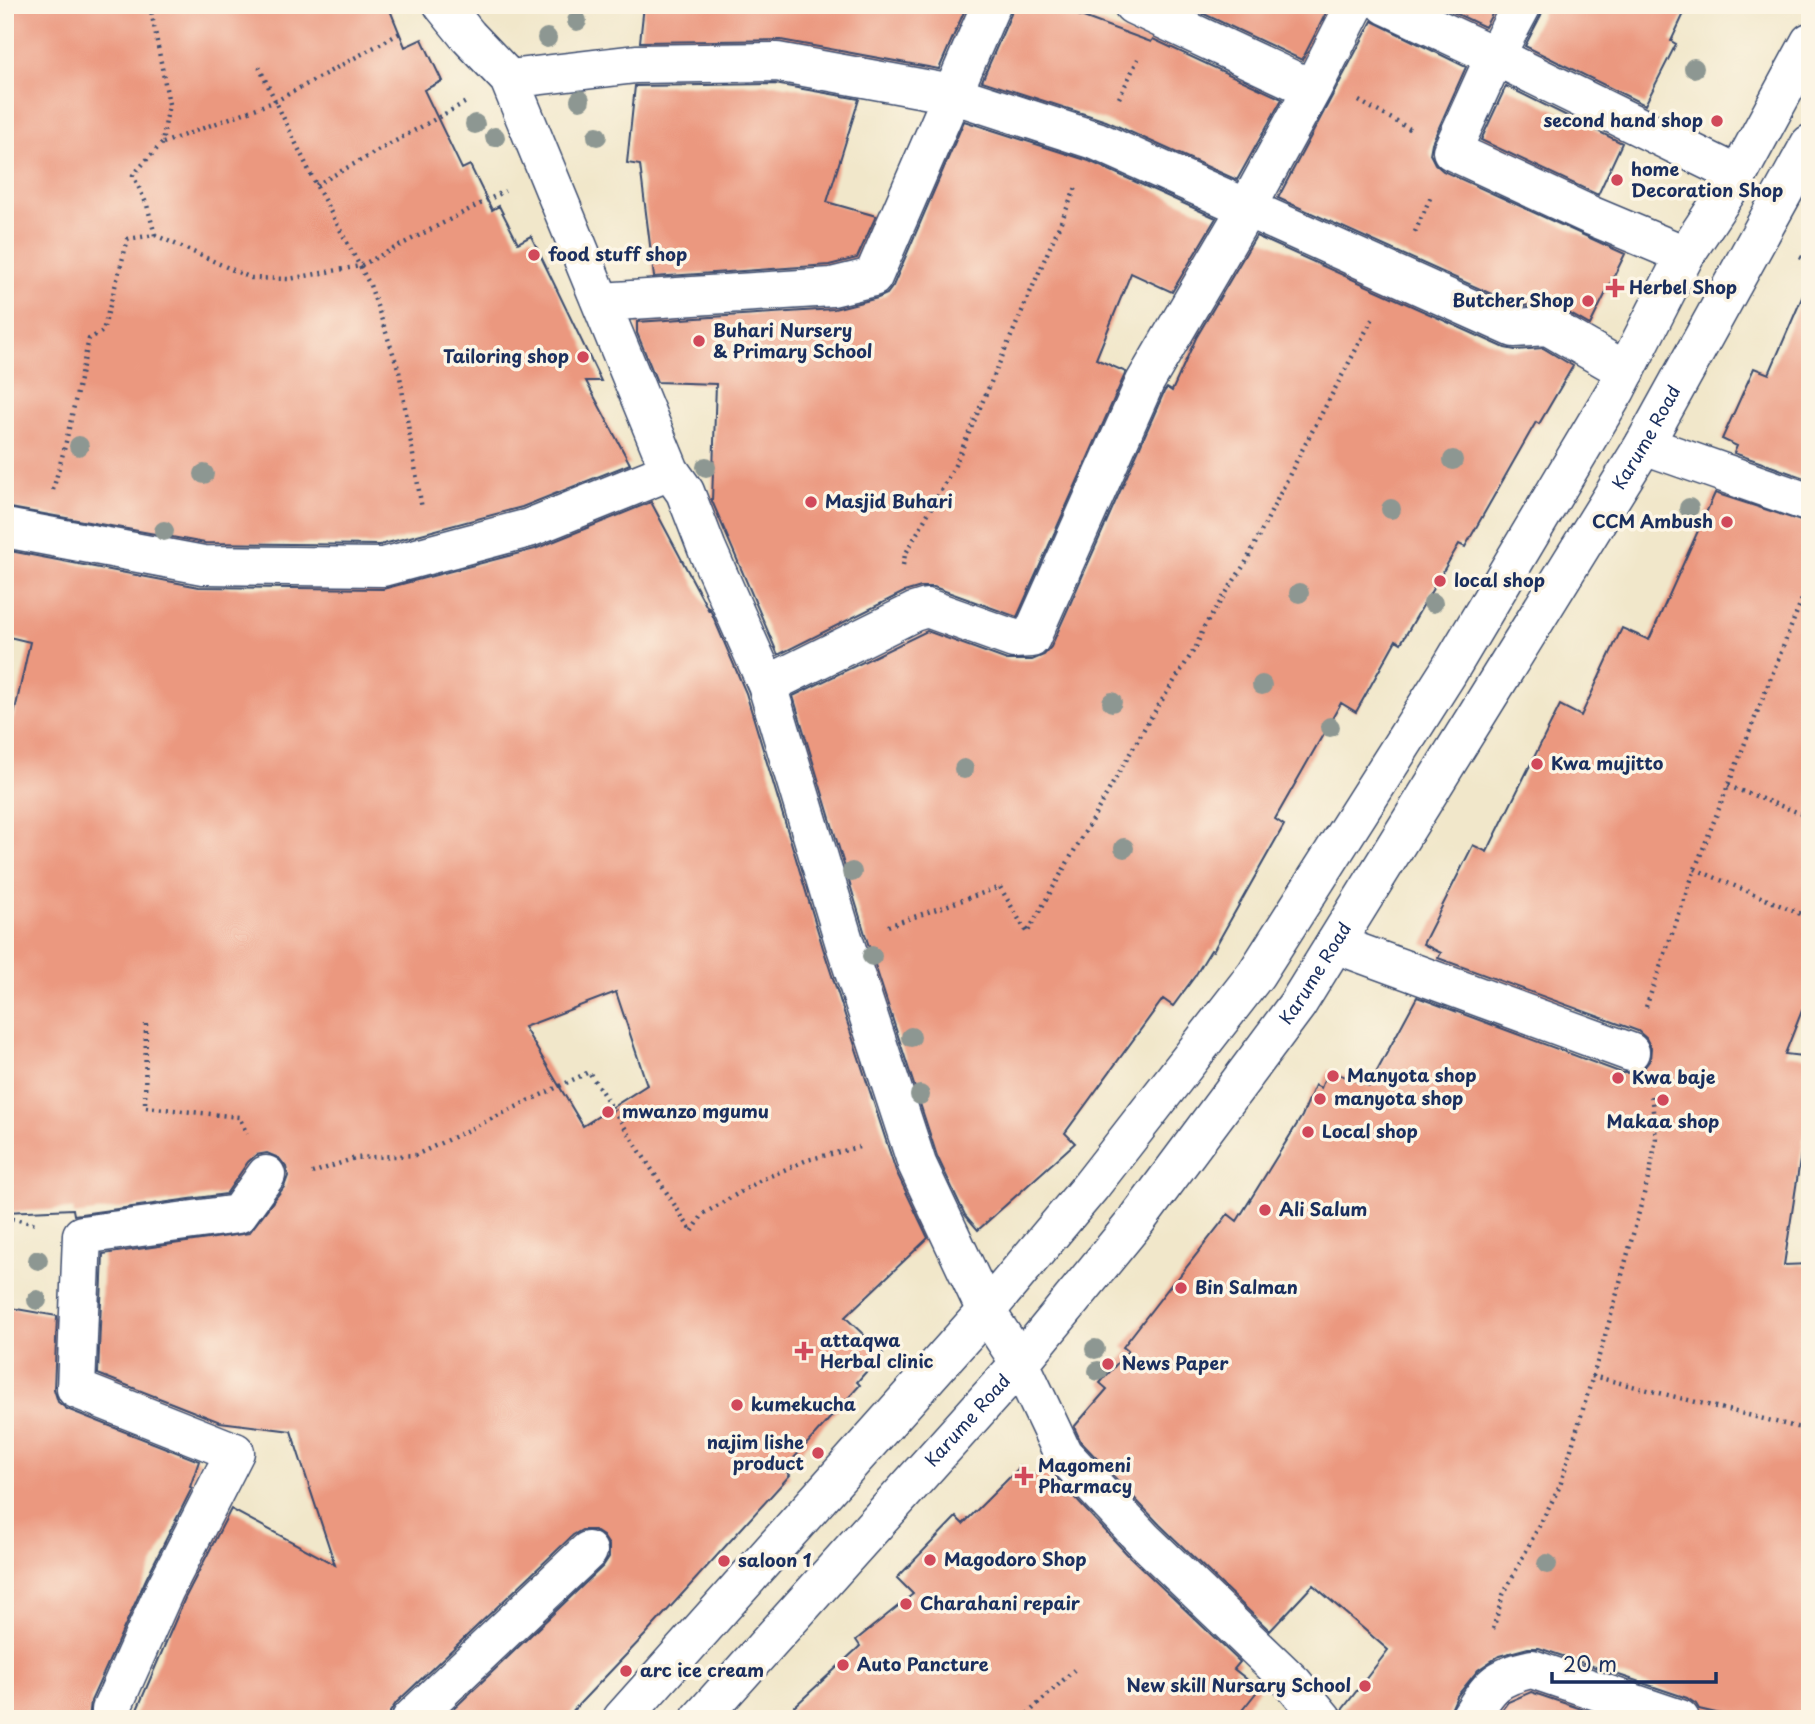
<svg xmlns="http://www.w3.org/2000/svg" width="1815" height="1724" viewBox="0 0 1815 1724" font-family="'Playpen Sans',sans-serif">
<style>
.building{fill:#eb987f;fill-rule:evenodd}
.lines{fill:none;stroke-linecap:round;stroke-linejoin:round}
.street-casing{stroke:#3b4b6e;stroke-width:41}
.primary-casing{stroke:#3b4b6e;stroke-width:41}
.path{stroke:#3b4b6e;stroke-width:4.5;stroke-dasharray:2 5;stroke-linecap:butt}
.street{stroke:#fff;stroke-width:38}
.primary{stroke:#fff;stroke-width:38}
.tree{fill:#8d9792}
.poi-dot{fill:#d1495b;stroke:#fcf5e5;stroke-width:2.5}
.labels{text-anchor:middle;stroke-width:7;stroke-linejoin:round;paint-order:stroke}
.poi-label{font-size:18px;font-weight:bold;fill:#1b2f5e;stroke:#fcf5e5;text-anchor:start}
.street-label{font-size:18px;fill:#1b2f5e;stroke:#fcf5e5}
</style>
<rect width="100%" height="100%" fill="#fcf5e5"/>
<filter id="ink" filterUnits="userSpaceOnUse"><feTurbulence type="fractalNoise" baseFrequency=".0143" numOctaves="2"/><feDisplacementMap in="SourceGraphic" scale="14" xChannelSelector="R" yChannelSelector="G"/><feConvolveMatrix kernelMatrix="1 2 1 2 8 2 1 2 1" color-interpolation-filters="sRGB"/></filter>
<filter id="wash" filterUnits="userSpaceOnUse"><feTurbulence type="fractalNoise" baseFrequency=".00686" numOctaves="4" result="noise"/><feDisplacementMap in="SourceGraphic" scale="28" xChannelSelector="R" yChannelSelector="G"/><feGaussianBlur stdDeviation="1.57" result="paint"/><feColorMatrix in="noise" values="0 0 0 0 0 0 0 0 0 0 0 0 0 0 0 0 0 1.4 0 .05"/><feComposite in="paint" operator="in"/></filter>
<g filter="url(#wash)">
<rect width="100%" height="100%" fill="#f1e7ca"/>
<g id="blocks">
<!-- building -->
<path class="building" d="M 5,5 L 388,5 L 405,47 L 422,39 L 442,81 L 424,90 L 462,169 L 470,165 L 492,210 L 499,206 L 518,243 L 531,236 L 601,381 L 586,381 L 630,464 L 522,507 L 380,545 L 205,543 L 5,507 Z
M 644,5 L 967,5 L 939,69 L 781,40 L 640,42 Z
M 1012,5 L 1051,5 L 1151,42 L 1153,39 L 1282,99 L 1237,180 L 1106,121 L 982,81 L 1011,14 Z
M 1185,5 L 1330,5 L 1302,60 Z
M 1438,5 L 1497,5 L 1485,27 Z
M 1544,5 L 1688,5 L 1671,41 L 1676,44 L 1645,105 L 1525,46 L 1541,15 Z
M 1372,21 L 1466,67 L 1432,143 L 1430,154 L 1435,164 L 1443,171 L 1625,254 L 1590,325 L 1558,307 L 1547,304 L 1518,306 L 1278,198 Z
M 775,84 L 859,99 L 827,202 L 876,216 L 857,258 L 829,265 L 654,277 L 640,165 L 627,163 L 635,86 Z
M 1506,86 L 1622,143 L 1598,195 L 1481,140 Z
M 964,121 L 1089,161 L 1216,218 L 1172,292 L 1131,273 L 1096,359 L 1126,372 L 1017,617 L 934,587 L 921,587 L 904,592 L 778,655 L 712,501 L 716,384 L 657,382 L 637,333 L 637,322 L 834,309 L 878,298 L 887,294 L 893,286 Z
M 1256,236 L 1505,348 L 1515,350 L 1543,348 L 1573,366 L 1539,424 L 1536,422 L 1465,547 L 1459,544 L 1401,643 L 1396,640 L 1356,712 L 1341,703 L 1275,819 L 1284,825 L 1213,951 L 1211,950 L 1195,976 L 1173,1006 L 1163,999 L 1065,1133 L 1075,1143 L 978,1230 L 965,1215 L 937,1156 L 865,934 L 793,696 L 927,631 L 1007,660 L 1032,660 L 1044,655 L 1051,647 L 1164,392 L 1167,388 L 1172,391 L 1196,338 Z
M 1810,279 L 1810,480 L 1734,453 L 1737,446 L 1722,439 L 1754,368 L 1769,374 Z
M 1715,493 L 1810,524 L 1810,990 L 1785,1054 L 1810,1057 L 1810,1095 L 1784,1265 L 1810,1264 L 1810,1719 L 1742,1719 L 1699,1709 L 1696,1704 L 1687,1698 L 1539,1648 L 1528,1648 L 1499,1656 L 1478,1670 L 1457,1696 L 1447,1719 L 1344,1719 L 1342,1710 L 1388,1650 L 1313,1585 L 1270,1631 L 1160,1525 L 1081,1442 L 1074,1427 L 1107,1389 L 1100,1383 L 1128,1351 L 1123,1347 L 1174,1281 L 1175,1282 L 1228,1214 L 1237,1221 L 1302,1116 L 1315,1085 L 1321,1088 L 1328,1070 L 1369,1086 L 1417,997 L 1622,1073 L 1634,1073 L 1644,1068 L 1650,1060 L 1651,1048 L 1646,1038 L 1638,1031 L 1438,958 L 1441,953 L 1423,944 L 1473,845 L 1487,852 L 1560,705 L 1581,716 L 1622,628 L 1649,640 Z
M 651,502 L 709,611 L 709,607 L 746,693 L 823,948 L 896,1171 L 928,1238 L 845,1317 L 883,1353 L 857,1382 L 860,1385 L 784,1469 L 790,1475 L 645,1635 L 565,1719 L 443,1719 L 603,1566 L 609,1557 L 609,1545 L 603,1536 L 594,1530 L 582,1530 L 573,1535 L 396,1703 L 390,1712 L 390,1719 L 133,1719 L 185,1598 L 231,1509 L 335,1565 L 291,1431 L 220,1422 L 98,1374 L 103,1254 L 249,1233 L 284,1187 L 288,1176 L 286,1167 L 279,1158 L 267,1153 L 256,1155 L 248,1162 L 226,1194 L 74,1215 L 73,1209 L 5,1212 L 5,756 L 30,642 L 5,636 L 5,550 L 199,587 L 383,589 L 535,549 ZM 616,992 L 647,1085 L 583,1126 L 524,1027 Z
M 5,1307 L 57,1316 L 54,1389 L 58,1402 L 67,1409 L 199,1461 L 190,1487 L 192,1488 L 146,1579 L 91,1701 L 89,1719 L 5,1719 Z
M 1043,1464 L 1128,1555 L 1240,1662 L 1234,1669 L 1259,1689 L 1235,1719 L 781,1719 L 860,1646 L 856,1640 L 913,1594 L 897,1578 L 956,1517 L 963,1524 L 1020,1467 L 1031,1478 Z
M 1531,1692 L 1611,1719 L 1495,1719 L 1508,1702 Z"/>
</g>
</g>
<g filter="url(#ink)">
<use href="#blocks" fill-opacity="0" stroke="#3b4b6e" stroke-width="2"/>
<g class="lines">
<defs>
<path id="street" d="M 443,5 L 468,36 L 509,79 L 670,471 L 685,492 L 707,549 L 767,685 L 844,941 L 917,1164 L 986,1311 L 1020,1363 L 1063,1454 L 1144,1540 L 1294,1684 L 1323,1719
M 1133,5 L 1312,89 L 1355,5
M 1386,5 L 1495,56 L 1522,5
M 509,79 L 636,64 L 777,62 L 952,94 L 1097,141 L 1247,208 L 1312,89
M 1685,255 L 1592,216 L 1452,151 L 1495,56 L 1738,175
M 601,302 L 832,287 L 873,277 L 991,5
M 1644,445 L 1810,503
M 5,528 L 203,565 L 383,567 L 529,528 L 670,471
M 767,685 L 914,612 L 927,608 L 1014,639 L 1031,638 L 1145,382 L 1247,208 L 1514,328 L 1548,326 L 1626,371
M 1335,944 L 1630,1052
M 111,1719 L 111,1710 L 165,1589 L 235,1452 L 76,1389 L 82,1235 L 238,1214 L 266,1175
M 411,1719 L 588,1551
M 1469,1719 C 1489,1687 1494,1677 1532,1669 L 1680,1719"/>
<g id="primary">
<path d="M 622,1719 L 986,1311 L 1091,1186 L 1256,974 L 1447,674 L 1616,390 L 1685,255 L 1738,175 L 1810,42"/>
<path id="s1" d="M 700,1719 L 1020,1363 L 1137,1220 L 1297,1005 L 1644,445 L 1810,144"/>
</g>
</defs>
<!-- street casing -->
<use href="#street" class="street-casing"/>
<!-- primary casing -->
<use href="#primary" class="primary-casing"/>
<!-- path -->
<path class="path" d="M 259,67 L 316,185 L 370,285 L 399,371 L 422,509
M 1119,98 L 1138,59
M 1359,101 L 1410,129
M 163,143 L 276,101 L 402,32
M 316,185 L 466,102
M 1415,232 L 1431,196
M 155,235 L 251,278 L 289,279 L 360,266 L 505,191
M 1800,257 L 1810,262
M 53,490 L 65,446 L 89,339 L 103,331 L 128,239 L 155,235 L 147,205 L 133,175 L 162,143 L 169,104 L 150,5
M 903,565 L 905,555 L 955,465 L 1077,185
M 1728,786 L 1810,817
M 1695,869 L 1810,918
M 888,926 L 1000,887 L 1027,933 L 1148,722 L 1196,647 L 1204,627 L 1246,562 L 1300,454 L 1374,316
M 1646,1007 L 1695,869 L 1810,579
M 146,1024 L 145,1107 L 239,1117 L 247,1134
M 312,1173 L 355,1158 L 416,1155 L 589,1072 L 692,1232 L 703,1214 L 761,1180 L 807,1160 L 859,1147
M 5,1217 L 36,1224
M 1592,1376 L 1796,1427 L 1810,1428
M 1493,1629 L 1503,1595 L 1560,1486 L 1610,1319 L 1651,1168 L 1656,1138 L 1651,1093
M 1022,1719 L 1074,1670"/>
<!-- street -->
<use href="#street" class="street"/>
<!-- primary -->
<use href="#primary" class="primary"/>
</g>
<!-- trees -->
<g class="tree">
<circle cx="577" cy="21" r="10"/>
<circle cx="547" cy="38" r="10"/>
<circle cx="1694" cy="68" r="10"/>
<circle cx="580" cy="100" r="10"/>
<circle cx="475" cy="124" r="10"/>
<circle cx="597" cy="136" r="10"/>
<circle cx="495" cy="137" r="10"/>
<circle cx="79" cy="446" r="10"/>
<circle cx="1453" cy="460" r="10"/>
<circle cx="706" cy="467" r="10"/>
<circle cx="204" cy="474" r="10"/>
<circle cx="1689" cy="508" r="10"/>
<circle cx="1391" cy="509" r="10"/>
<circle cx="164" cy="531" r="10"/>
<circle cx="1299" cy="593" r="10"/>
<circle cx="1433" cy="603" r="10"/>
<circle cx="1262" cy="685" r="10"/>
<circle cx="1112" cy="702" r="10"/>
<circle cx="1330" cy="727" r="10"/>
<circle cx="964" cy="769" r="10"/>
<circle cx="1124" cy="848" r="10"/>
<circle cx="852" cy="872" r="10"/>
<circle cx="872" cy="956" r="10"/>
<circle cx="911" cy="1037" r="10"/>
<circle cx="920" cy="1095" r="10"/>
<circle cx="38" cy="1260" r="10"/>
<circle cx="37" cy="1300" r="10"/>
<circle cx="1095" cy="1349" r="10"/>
<circle cx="1098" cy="1371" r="10"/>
<circle cx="1547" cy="1564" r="10"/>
</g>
</g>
<!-- markers -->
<g class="poi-dot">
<circle cx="1717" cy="121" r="7"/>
<circle cx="1617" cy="180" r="7"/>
<circle cx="534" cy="255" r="7"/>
<path d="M1611.5 277.5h7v7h7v7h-7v7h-7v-7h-7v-7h7z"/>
<circle cx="1588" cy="301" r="7"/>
<circle cx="699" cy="341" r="7"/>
<circle cx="583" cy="357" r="7"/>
<circle cx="811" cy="502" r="7"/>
<circle cx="1727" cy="522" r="7"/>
<circle cx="1440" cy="581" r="7"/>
<circle cx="1537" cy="764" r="7"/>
<circle cx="1333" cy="1076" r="7"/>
<circle cx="1618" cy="1078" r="7"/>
<circle cx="1320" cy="1099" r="7"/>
<circle cx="1663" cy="1100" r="7"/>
<circle cx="608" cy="1112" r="7"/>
<circle cx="1308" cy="1132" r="7"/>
<circle cx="1265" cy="1210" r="7"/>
<circle cx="1181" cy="1288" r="7"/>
<path d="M800.5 1340.5h7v7h7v7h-7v7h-7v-7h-7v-7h7z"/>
<circle cx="1108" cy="1364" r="7"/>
<circle cx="737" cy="1405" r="7"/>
<circle cx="818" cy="1453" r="7"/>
<path d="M1020.5 1465.5h7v7h7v7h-7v7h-7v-7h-7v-7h7z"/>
<circle cx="930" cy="1560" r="7"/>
<circle cx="724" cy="1561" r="7"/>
<circle cx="906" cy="1604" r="7"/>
<circle cx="843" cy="1665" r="7"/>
<circle cx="626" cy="1671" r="7"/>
<circle cx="1365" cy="1686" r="7"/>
</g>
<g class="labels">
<!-- poi labels -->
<g class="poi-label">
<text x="1703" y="127" text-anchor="end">second hand shop</text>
<text x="1631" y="176">home<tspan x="1631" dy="21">Decoration Shop</tspan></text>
<text x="548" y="261">food stuff shop</text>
<text x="1629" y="294">Herbel Shop</text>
<text x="1574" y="307" text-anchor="end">Butcher Shop</text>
<text x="713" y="337">Buhari Nursery<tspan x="713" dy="21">&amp; Primary School</tspan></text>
<text x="569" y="363" text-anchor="end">Tailoring shop</text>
<text x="825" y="508">Masjid Buhari</text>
<text x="1713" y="528" text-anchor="end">CCM Ambush</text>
<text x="1454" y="587">local shop</text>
<text x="1551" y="770">Kwa mujitto</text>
<text x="1347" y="1082">Manyota shop</text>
<text x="1632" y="1084">Kwa baje</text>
<text x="1334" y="1105">manyota shop</text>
<text x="622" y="1118">mwanzo mgumu</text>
<text x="1663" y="1128" text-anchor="middle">Makaa shop</text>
<text x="1322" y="1138">Local shop</text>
<text x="1279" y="1216">Ali Salum</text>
<text x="1195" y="1294">Bin Salman</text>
<text x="820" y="1347">attaqwa<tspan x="820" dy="21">Herbal clinic</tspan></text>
<text x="1122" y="1370">News Paper</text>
<text x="751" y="1411">kumekucha</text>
<text x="804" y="1449" text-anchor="end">najim lishe<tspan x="804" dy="21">product</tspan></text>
<text x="1038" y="1472">Magomeni<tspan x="1038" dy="21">Pharmacy</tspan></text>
<text x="944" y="1566">Magodoro Shop</text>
<text x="738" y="1567">saloon 1</text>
<text x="920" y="1610">Charahani repair</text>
<text x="857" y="1671">Auto Pancture</text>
<text x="640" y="1677">arc ice cream</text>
<text x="1351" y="1692" text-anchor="end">New skill Nursary School</text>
</g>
<!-- street labels -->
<g class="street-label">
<text dy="6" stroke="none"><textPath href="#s1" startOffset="1598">Karume Road</textPath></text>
<text dy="6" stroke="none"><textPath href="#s1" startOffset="968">Karume Road</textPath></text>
<text dy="6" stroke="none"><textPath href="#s1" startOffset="401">Karume Road</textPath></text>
</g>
</g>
<!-- margin -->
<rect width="1815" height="1724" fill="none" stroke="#fcf5e5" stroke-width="28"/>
<!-- scale -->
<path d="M1552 1672v10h164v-10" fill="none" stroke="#1b2f5e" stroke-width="3.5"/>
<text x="1563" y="1672" font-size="21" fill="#1b2f5e" stroke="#fcf5e5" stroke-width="5" paint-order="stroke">20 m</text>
</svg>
